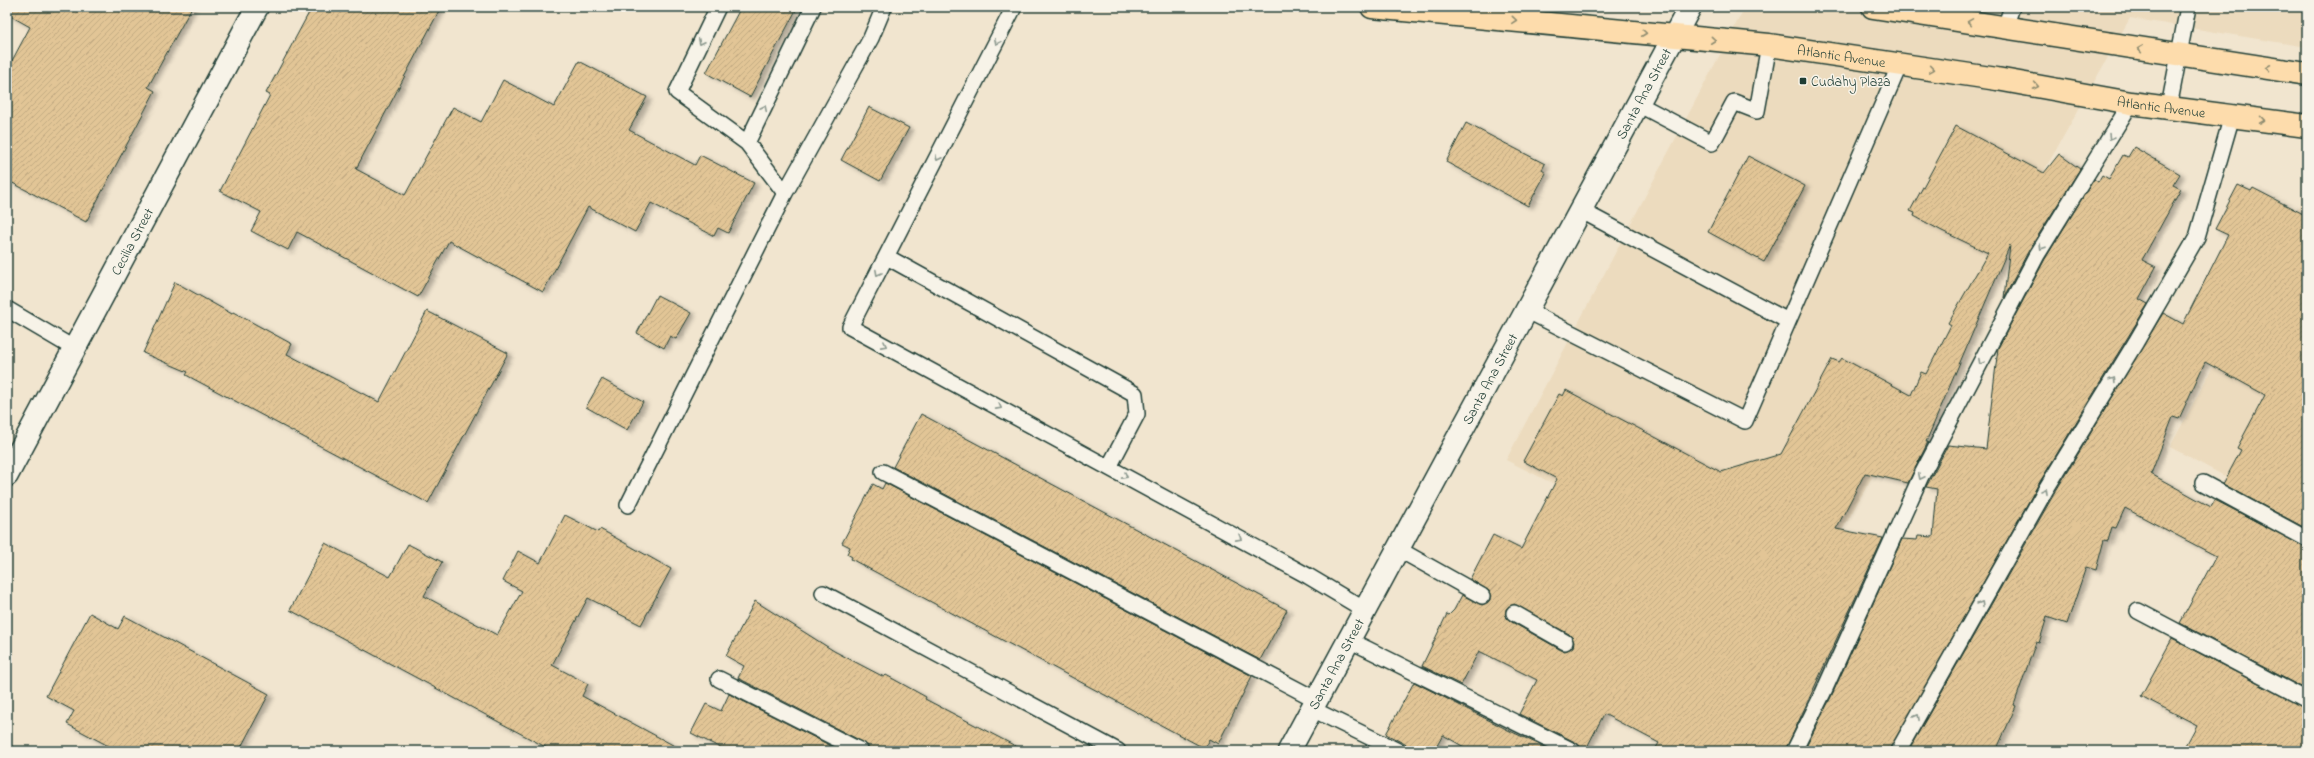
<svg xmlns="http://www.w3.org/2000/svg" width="2314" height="758" viewBox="0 0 2314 758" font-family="'Indie Flower',sans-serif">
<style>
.built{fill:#ecdbbe}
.building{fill:url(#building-hatch);stroke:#1f3d34;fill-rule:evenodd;filter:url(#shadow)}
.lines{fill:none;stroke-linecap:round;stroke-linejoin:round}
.service-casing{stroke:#1f3d34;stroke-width:18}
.minor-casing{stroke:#1f3d34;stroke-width:25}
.tertiary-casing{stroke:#1f3d34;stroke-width:25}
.primary-casing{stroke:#1f3d34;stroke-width:25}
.service{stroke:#f7f3e8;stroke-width:15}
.minor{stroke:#f7f3e8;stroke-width:22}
.tertiary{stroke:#f7f3e8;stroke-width:22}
.primary{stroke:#fddcac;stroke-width:22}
.oneway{stroke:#8e8c70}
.oneway2{stroke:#8b988e}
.poi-dot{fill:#1f3d34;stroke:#f7f3e8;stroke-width:1.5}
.labels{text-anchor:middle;stroke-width:3;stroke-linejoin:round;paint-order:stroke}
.street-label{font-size:14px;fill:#1f3d34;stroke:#f7f3e8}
.poi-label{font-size:14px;fill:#1f3d34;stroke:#f7f3e8;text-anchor:start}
</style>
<defs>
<pattern id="building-hatch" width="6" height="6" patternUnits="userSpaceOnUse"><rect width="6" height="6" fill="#e2c596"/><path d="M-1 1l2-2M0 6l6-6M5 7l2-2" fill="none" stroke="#c1aa82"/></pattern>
<filter id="shadow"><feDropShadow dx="4.5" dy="2.5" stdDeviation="2" flood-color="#0004"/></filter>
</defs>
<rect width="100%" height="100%" fill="#f1e5cf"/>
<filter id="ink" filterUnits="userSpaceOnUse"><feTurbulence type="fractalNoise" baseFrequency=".025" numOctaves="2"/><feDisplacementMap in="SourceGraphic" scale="8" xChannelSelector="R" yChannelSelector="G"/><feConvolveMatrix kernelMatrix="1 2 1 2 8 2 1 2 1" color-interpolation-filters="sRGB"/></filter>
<g filter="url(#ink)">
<!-- built -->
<path class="built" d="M 1745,7 L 2307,7 L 2307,47 L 2130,18 L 1799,607 L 1506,460 Z
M 2307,192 L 2307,520 L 2170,447 Z"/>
<!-- building -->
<path class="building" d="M 7,7 L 192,7 L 148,87 L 155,91 L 86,222 L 7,180 L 7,70 L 30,27 L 7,14 Z
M 312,7 L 441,7 L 356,169 L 405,195 L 453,107 L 481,122 L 503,80 L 554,107 L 579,61 L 647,97 L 629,130 L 695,165 L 700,155 L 754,183 L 728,233 L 718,228 L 714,236 L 651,203 L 635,232 L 588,207 L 543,292 L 449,241 L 418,297 L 297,232 L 288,250 L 251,231 L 261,212 L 220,191 L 270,95 L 266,93 Z
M 741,7 L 796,10 L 750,97 L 706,73 Z
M 869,107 L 909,128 L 880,181 L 841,160 Z
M 1466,123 L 1545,164 L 1542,170 L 1546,173 L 1528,206 L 1446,162 Z
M 1956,126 L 2044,173 L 2059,154 L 2080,169 L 2029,250 L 2004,298 L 2010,245 L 1926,442 L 1928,442 L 1908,483 L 1865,473 L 1836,529 L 1883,538 L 1785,751 L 1654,751 L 1659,743 L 1604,714 L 1585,751 L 1582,751 L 1577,743 L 1519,714 L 1537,680 L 1479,651 L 1461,685 L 1422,666 L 1447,614 L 1449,615 L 1454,610 L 1462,595 L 1482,605 L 1490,600 L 1489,591 L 1470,579 L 1493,535 L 1521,549 L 1557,479 L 1523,461 L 1559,394 L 1563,396 L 1566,390 L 1721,472 L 1781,454 L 1832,359 L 1839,362 L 1842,358 L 1911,395 L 1921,372 L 1926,374 L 1951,325 L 1948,323 L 1988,253 L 1942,231 L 1914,216 L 1915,213 L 1910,211 ZM 1514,604 L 1569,634 L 1574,642 L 1573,647 L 1565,651 L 1561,650 L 1510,621 L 1506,617 L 1506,609 Z
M 2134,147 L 2180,174 L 2173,185 L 2181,189 L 2142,260 L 2156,267 L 2139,299 L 2148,304 L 2038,485 L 1889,751 L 1804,751 L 1831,697 L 1902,539 L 1917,540 L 1918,536 L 1933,537 L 1937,489 L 1926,487 L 1948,445 L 1986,449 L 1998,348 L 2045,259 L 2094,179 L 2098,182 L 2102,175 L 2109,179 L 2123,155 L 2128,157 Z
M 1748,156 L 1805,186 L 1764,262 L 1708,232 Z
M 2238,185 L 2251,191 L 2253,188 L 2307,216 L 2307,529 L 2223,484 L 2241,450 L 2237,448 L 2265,395 L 2205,362 L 2179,419 L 2173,417 L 2151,474 L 2211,507 L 2215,500 L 2307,548 L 2307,690 L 2180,623 L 2216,556 L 2125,508 L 2116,528 L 2112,527 L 2108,541 L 2104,540 L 2096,570 L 2086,567 L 2067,624 L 2047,617 L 2039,643 L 2036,642 L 2023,679 L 2014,705 L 2016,706 L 1996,751 L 1908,751 L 2054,494 L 2163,313 L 2183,324 L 2228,235 L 2215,229 Z
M 175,282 L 232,314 L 233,312 L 292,344 L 287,354 L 379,402 L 427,311 L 508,353 L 428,503 L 186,375 L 188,372 L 143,353 Z
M 657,295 L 691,313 L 676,339 L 670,336 L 664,348 L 637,333 Z
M 602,379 L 643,402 L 627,430 L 586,407 Z
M 921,414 L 1287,610 L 1260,660 L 893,467 Z
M 885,483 L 1252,676 L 1218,744 L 1209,739 L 1205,747 L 1200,746 L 851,559 L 852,557 L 847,554 L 850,547 L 842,543 L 873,484 L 882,489 Z
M 565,515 L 598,532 L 600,529 L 671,569 L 641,625 L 588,598 L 552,665 L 588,684 L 582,696 L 684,751 L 553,751 L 290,610 L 325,543 L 390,577 L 408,544 L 442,562 L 424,596 L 497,635 L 522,591 L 503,581 L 518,551 L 540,563 Z
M 755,601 L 834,651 L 884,677 L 886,675 L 926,697 L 925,699 L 1025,751 L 870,751 L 865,743 L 738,678 L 744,666 L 726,656 Z
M 90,613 L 118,629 L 125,616 L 269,694 L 239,751 L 118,751 L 67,724 L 74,711 L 46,696 Z
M 2172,639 L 2307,709 L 2307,751 L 2183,751 L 2197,725 L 2141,696 Z
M 1414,682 L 1510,731 L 1553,751 L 1471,751 L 1443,735 L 1434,751 L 1418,751 L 1386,734 Z
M 729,694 L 841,751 L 727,751 L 691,733 L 706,704 L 721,711 Z"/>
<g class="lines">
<defs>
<path id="service" d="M 718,7 L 677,92 L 747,143 L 785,193 L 871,38 L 884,7
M 1014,7 L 850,327 L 1308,576 L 1365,610
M 2005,27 L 2012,7
M 1638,104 L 1712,143 L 1734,102 L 1757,111 L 1769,45
M 2169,107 L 2188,7
M 747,143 L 813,7
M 1580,210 L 1788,321
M 887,257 L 1135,394 L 1137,414 L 1109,467
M 7,309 L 75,349
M 1526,310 L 1745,421 L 1900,64
M 883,472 L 1317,700
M 2203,483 L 2307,539
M 628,505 L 785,193
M 1398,549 L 1482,596
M 823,593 L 1118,751
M 2138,611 L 2307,700
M 1514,613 L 1565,642
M 1349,640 L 1573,751
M 719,679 L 861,751
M 1312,709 L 1398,751
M 1794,751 L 1823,693 L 1921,476 L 2037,255 L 2131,103
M 1898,751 L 2046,489 L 2136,342 L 2197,237 L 2232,116"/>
<g id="minor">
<path id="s1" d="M 7,475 L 257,7"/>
</g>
<g id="tertiary">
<path id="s2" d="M 1289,751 L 1690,7"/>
</g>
<g id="primary">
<path id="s3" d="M 1372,7 L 1769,45 L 1997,79 L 2131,103 L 2307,126"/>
<path d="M 1873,7 L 2307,74"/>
</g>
</defs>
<!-- service casing -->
<use href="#service" class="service-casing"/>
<!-- minor casing -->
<use href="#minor" class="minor-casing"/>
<!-- tertiary casing -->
<use href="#tertiary" class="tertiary-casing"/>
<!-- primary casing -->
<use href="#primary" class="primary-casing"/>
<!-- service -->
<use href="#service" class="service"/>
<!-- minor -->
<use href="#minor" class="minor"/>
<!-- tertiary -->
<use href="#tertiary" class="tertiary"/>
<!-- primary -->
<use href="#primary" class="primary"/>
</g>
<!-- one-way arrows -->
<defs><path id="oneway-chevron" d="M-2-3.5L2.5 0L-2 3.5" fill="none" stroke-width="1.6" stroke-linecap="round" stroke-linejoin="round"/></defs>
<g class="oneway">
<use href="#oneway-chevron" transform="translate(1514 20) rotate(5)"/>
<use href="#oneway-chevron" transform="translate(1970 22) rotate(-171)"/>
<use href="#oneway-chevron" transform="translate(1644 33) rotate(6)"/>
<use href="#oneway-chevron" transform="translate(1713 40) rotate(6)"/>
<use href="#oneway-chevron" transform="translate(2140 49) rotate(-171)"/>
<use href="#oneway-chevron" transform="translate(2268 68) rotate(-172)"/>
<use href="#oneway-chevron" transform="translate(1932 69) rotate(9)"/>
<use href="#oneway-chevron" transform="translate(2036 86) rotate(10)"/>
<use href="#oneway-chevron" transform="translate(2262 120) rotate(8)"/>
</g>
<g class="oneway2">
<use href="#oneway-chevron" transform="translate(701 42) rotate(116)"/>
<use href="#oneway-chevron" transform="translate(997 42) rotate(116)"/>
<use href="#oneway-chevron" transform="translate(764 108) rotate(-64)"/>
<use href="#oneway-chevron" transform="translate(2111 137) rotate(121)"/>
<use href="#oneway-chevron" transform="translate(938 158) rotate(117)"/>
<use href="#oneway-chevron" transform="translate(2042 247) rotate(122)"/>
<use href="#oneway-chevron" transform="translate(878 273) rotate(118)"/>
<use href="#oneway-chevron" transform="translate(884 345) rotate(28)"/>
<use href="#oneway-chevron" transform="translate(1981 362) rotate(118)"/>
<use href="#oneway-chevron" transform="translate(2113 380) rotate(-58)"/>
<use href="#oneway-chevron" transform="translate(999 407) rotate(28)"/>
<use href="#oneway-chevron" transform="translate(1125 476) rotate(29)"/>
<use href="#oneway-chevron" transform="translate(1921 477) rotate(116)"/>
<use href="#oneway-chevron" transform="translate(2045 491) rotate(-60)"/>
<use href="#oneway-chevron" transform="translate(1239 538) rotate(29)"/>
<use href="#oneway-chevron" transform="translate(1981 604) rotate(-60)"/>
<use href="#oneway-chevron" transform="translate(1917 717) rotate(-61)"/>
</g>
</g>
<!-- markers -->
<rect class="poi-dot" x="1799" y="77" width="8" height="8" rx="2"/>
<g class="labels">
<!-- street labels -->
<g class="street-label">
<text dy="5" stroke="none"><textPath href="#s3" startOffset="472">Atlantic Avenue</textPath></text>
<text dy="5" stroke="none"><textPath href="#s2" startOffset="747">Santa Ana Street</textPath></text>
<text dy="5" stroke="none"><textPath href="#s3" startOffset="796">Atlantic Avenue</textPath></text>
<text dy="5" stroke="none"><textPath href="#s1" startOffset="265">Cecilia Street</textPath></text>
<text dy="5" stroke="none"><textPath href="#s2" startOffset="423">Santa Ana Street</textPath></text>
<text dy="5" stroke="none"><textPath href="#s2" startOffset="99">Santa Ana Street</textPath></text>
</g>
<!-- poi labels -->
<g class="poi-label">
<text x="1811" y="86">Cudahy Plaza</text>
</g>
</g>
<!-- margin -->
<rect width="2314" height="758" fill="none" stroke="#f7f3e8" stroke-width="24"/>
<rect x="12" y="12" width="2290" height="734" fill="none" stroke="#1f3d34" stroke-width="1.5" filter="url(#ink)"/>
</svg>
